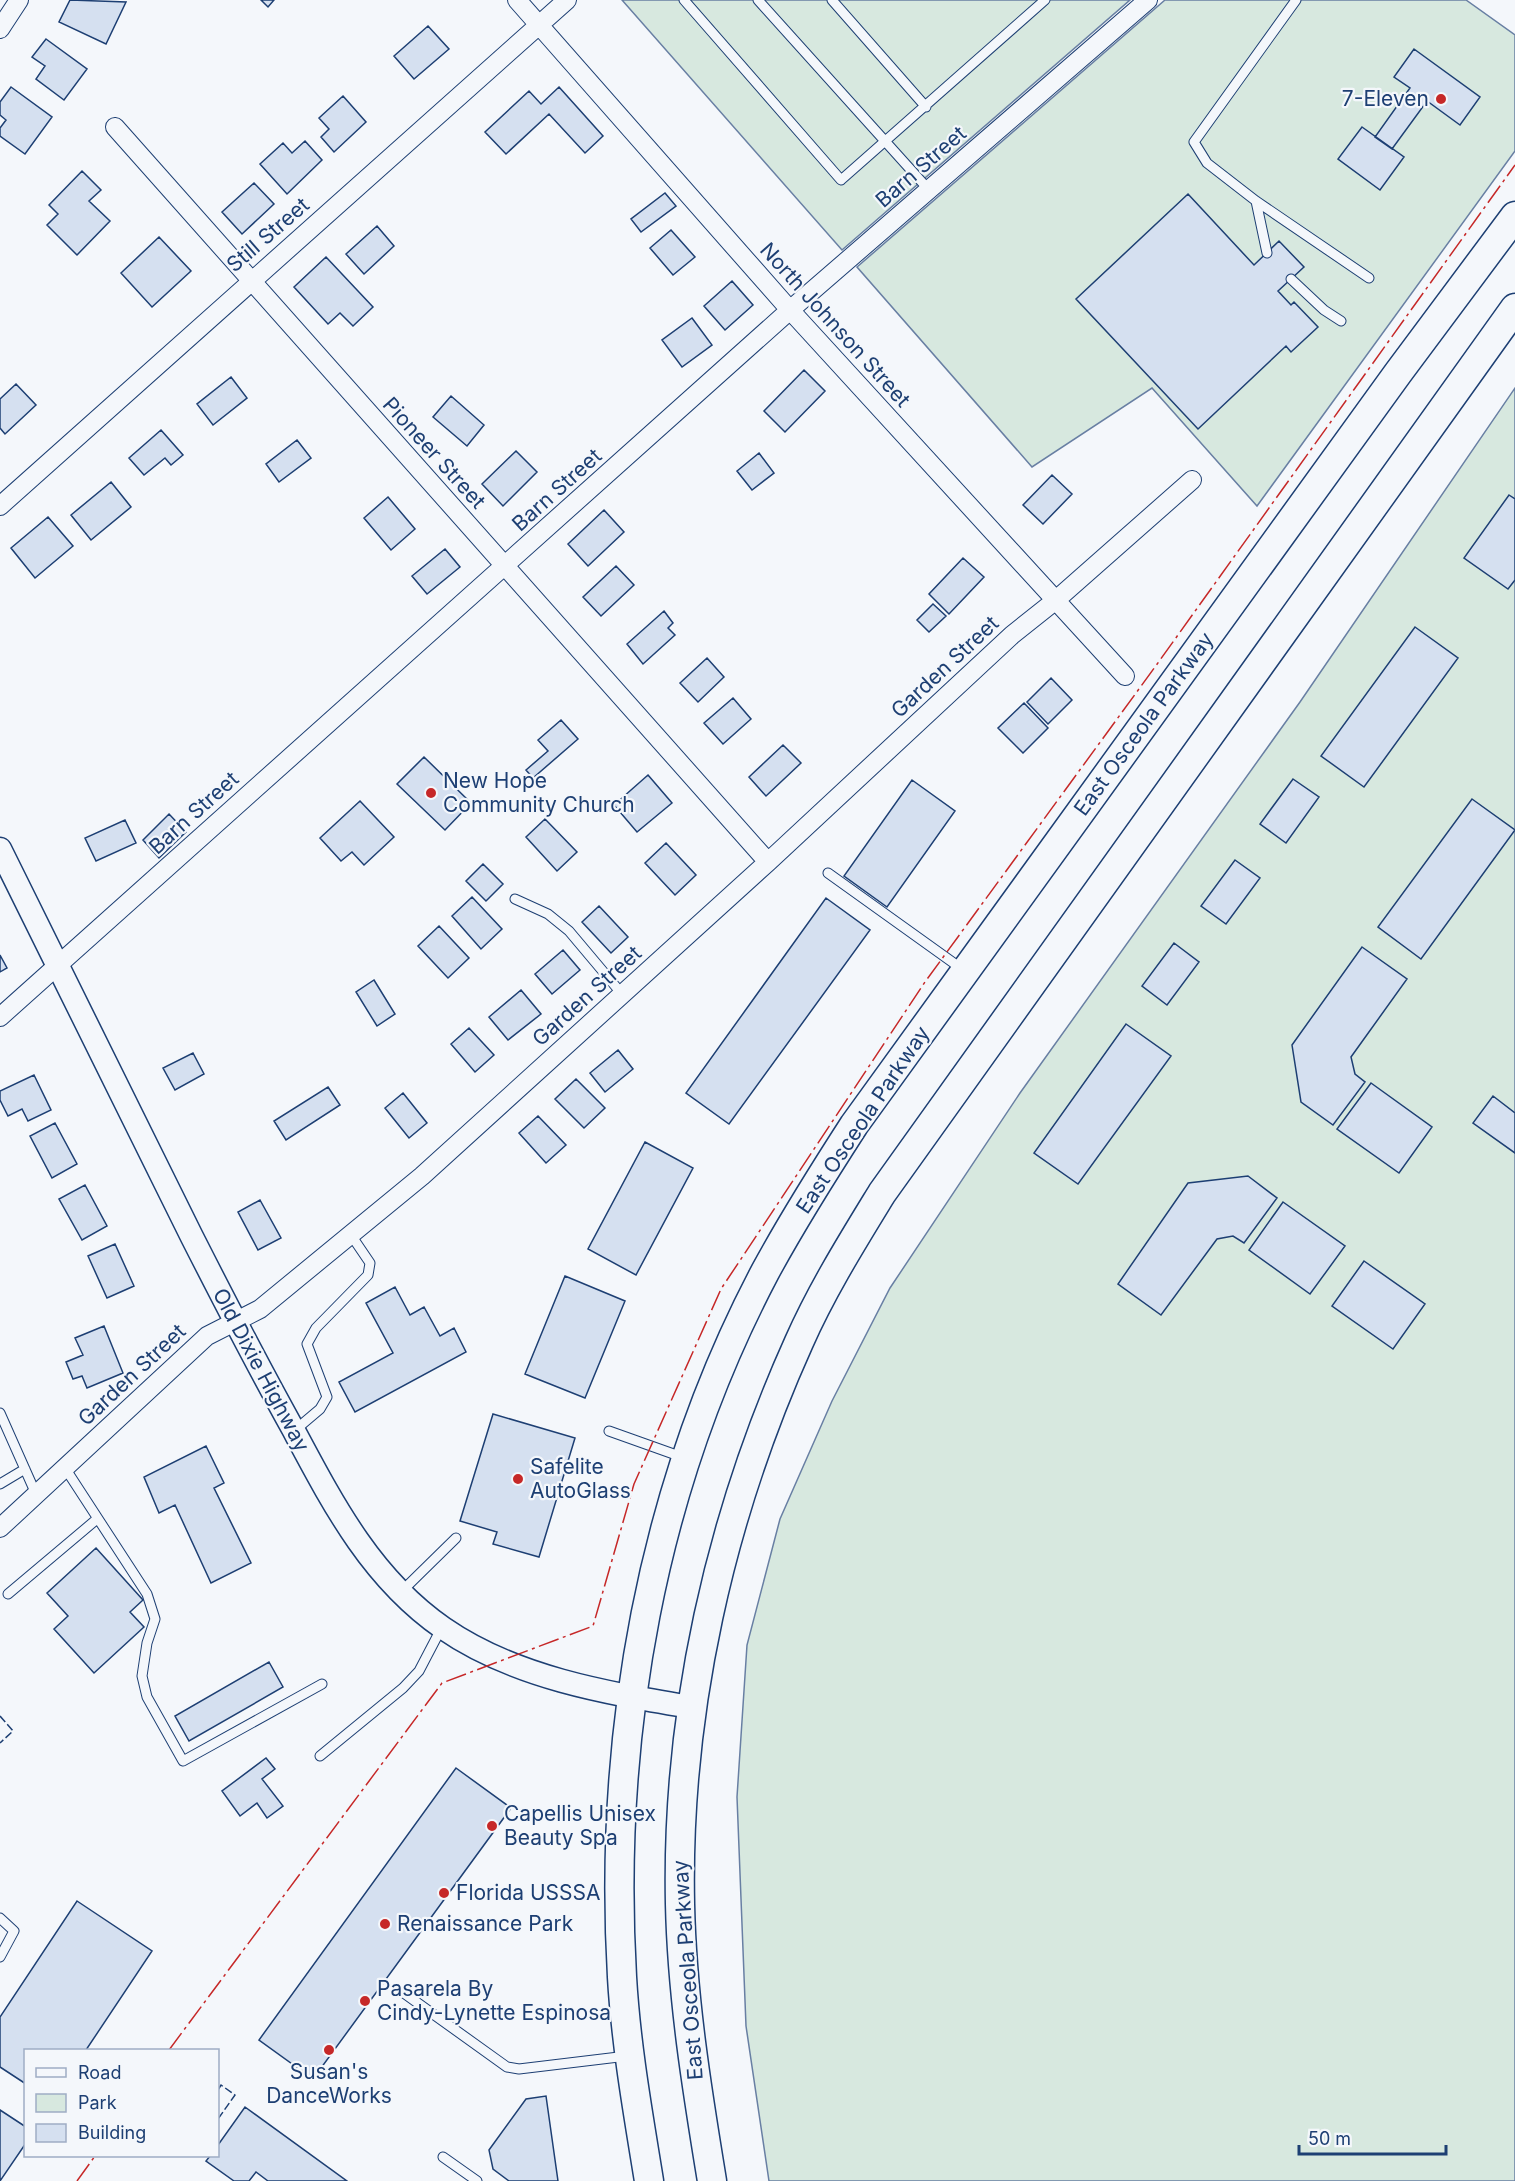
<svg xmlns="http://www.w3.org/2000/svg" width="1515" height="2181" viewBox="0 0 1515 2181" font-family="Inter,sans-serif">
<style>
.green{fill:#d7e8df;stroke:#687fa3;stroke-width:1.5}
.building{fill:#d5e0f0;stroke:#1d3f73;stroke-width:1.5}
.lines{fill:none;stroke-linecap:round;stroke-linejoin:round}
.service-casing{stroke:#1d3f73;stroke-width:11}
.minor-casing{stroke:#1d3f73;stroke-width:20}
.tertiary-casing{stroke:#1d3f73;stroke-width:25}
.primary-casing{stroke:#1d3f73;stroke-width:31}
.service{stroke:#f4f7fb;stroke-width:9}
.minor{stroke:#f4f7fb;stroke-width:18}
.tertiary{stroke:#f4f7fb;stroke-width:22}
.primary{stroke:#f4f7fb;stroke-width:28}
.fence{stroke:#1d3f73;stroke-width:1.5;stroke-dasharray:8 3;stroke-linecap:butt}
.power{stroke:#c62828;stroke-width:1.5;stroke-dasharray:21 4.5 3 4.5;stroke-linecap:butt}
.poi-dot{fill:#c62828;stroke:#f4f7fb;stroke-width:2}
.labels{text-anchor:middle;stroke-width:4.5;stroke-linejoin:round;paint-order:stroke}
.poi-label{font-size:21px;fill:#1d3f73;stroke:#f4f7fb;text-anchor:start}
.street-label{font-size:21px;fill:#1d3f73;stroke:#f4f7fb}
</style>
<rect width="100%" height="100%" fill="#f4f7fb"/>
<!-- green -->
<path class="green" d="M 622,0 L 1130,0 L 842,250 Z
M 1165,0 L 1466,0 L 1515,35 L 1515,151 L 1257,506 L 1152,388 L 1032,467 L 857,267 Z
M 1515,388 L 1515,2181 L 769,2181 L 746,2026 L 737,1797 L 747,1645 L 780,1519 L 832,1401 L 890,1288 L 1020,1093 L 1300,702 Z"/>
<!-- building -->
<path class="building" d="M 70,0 L 126,2 L 106,44 L 59,22 Z
M 261,0 L 274,0 L 268,7 Z
M 428,26 L 449,49 L 414,79 L 394,56 Z
M 46,39 L 87,69 L 64,100 L 36,79 L 45,66 L 32,57 Z
M 1414,49 L 1480,97 L 1460,125 L 1427,101 L 1392,149 L 1375,137 L 1410,88 L 1394,77 Z
M 11,87 L 52,117 L 25,154 L 0,136 L 0,128 L 6,120 L 0,115 L 0,102 Z
M 559,87 L 603,136 L 585,153 L 549,114 L 506,154 L 485,132 L 529,91 L 541,104 Z
M 343,96 L 366,122 L 334,152 L 321,137 L 329,129 L 319,118 Z
M 1362,127 L 1404,157 L 1380,190 L 1338,159 Z
M 305,141 L 322,160 L 287,194 L 260,164 L 283,143 L 292,153 Z
M 82,171 L 101,190 L 89,201 L 110,221 L 77,255 L 47,225 L 58,214 L 49,205 Z
M 254,183 L 274,204 L 242,234 L 222,212 Z
M 665,193 L 676,206 L 641,232 L 631,219 Z
M 1188,194 L 1254,265 L 1279,241 L 1304,267 L 1278,291 L 1291,305 L 1294,302 L 1318,327 L 1291,352 L 1286,346 L 1198,429 L 1076,299 Z
M 377,226 L 394,246 L 364,274 L 346,254 Z
M 671,230 L 695,257 L 673,275 L 650,248 Z
M 159,237 L 191,271 L 152,307 L 121,273 Z
M 326,257 L 373,307 L 353,326 L 340,313 L 328,324 L 294,287 Z
M 732,281 L 753,305 L 725,330 L 704,306 Z
M 692,318 L 712,345 L 682,367 L 662,340 Z
M 804,370 L 825,391 L 785,432 L 764,411 Z
M 231,377 L 247,398 L 213,425 L 197,404 Z
M 16,384 L 36,405 L 5,434 L 0,428 L 0,399 Z
M 451,396 L 484,425 L 467,446 L 433,417 Z
M 161,430 L 183,455 L 171,465 L 165,458 L 144,475 L 129,458 Z
M 297,440 L 311,458 L 279,482 L 266,464 Z
M 516,451 L 537,472 L 503,506 L 482,484 Z
M 759,453 L 774,473 L 752,490 L 737,471 Z
M 1052,475 L 1072,494 L 1043,524 L 1023,505 Z
M 111,482 L 131,507 L 91,540 L 71,515 Z
M 1509,495 L 1515,499 L 1515,580 L 1508,589 L 1464,558 Z
M 388,497 L 415,529 L 391,550 L 364,518 Z
M 604,510 L 624,532 L 588,566 L 568,544 Z
M 48,517 L 73,546 L 35,578 L 11,548 Z
M 445,549 L 460,567 L 427,594 L 412,576 Z
M 963,558 L 984,577 L 949,614 L 929,594 Z
M 616,566 L 634,585 L 601,616 L 583,597 Z
M 933,604 L 946,616 L 929,632 L 917,620 Z
M 664,611 L 673,623 L 668,628 L 675,635 L 643,664 L 627,644 Z
M 1415,627 L 1458,658 L 1364,787 L 1321,756 Z
M 707,658 L 724,677 L 698,702 L 680,683 Z
M 1051,678 L 1072,700 L 1048,724 L 1027,702 Z
M 733,698 L 751,719 L 723,744 L 704,723 Z
M 1024,703 L 1048,728 L 1023,753 L 998,728 Z
M 561,720 L 578,739 L 533,778 L 526,770 L 548,751 L 538,740 Z
M 783,745 L 801,763 L 766,796 L 749,777 Z
M 424,757 L 471,803 L 445,830 L 397,784 Z
M 648,775 L 672,803 L 637,832 L 614,805 Z
M 1293,779 L 1319,797 L 1286,843 L 1260,824 Z
M 912,780 L 955,811 L 887,907 L 844,876 Z
M 1472,799 L 1515,830 L 1421,959 L 1378,927 Z
M 360,801 L 394,837 L 364,865 L 352,852 L 341,861 L 320,838 Z
M 169,814 L 186,832 L 159,858 L 143,840 Z
M 545,819 L 577,852 L 557,871 L 526,837 Z
M 125,820 L 136,843 L 96,861 L 85,838 Z
M 666,843 L 696,875 L 675,895 L 645,863 Z
M 1235,860 L 1260,878 L 1226,924 L 1201,906 Z
M 483,864 L 503,884 L 486,901 L 466,881 Z
M 472,897 L 502,929 L 481,949 L 452,916 Z
M 826,898 L 870,930 L 729,1124 L 686,1093 Z
M 599,906 L 628,937 L 611,953 L 582,922 Z
M 439,926 L 469,958 L 448,978 L 418,946 Z
M 1174,943 L 1199,962 L 1167,1005 L 1142,986 Z
M 1362,947 L 1407,979 L 1351,1057 L 1355,1074 L 1365,1082 L 1333,1125 L 1301,1102 L 1292,1045 Z
M 563,950 L 580,970 L 552,994 L 535,974 Z
M 0,955 L 7,968 L 0,972 Z
M 374,980 L 395,1014 L 377,1026 L 356,992 Z
M 521,990 L 541,1014 L 508,1040 L 489,1017 Z
M 1126,1024 L 1171,1056 L 1078,1184 L 1034,1153 Z
M 469,1028 L 494,1055 L 475,1072 L 451,1044 Z
M 618,1050 L 633,1069 L 605,1092 L 590,1073 Z
M 193,1053 L 204,1074 L 175,1090 L 163,1068 Z
M 34,1075 L 51,1110 L 28,1121 L 22,1109 L 8,1116 L 0,1100 L 0,1091 Z
M 576,1079 L 605,1108 L 584,1128 L 555,1099 Z
M 1371,1083 L 1432,1127 L 1399,1173 L 1337,1129 Z
M 328,1087 L 340,1105 L 286,1140 L 274,1121 Z
M 403,1093 L 427,1123 L 409,1138 L 385,1108 Z
M 1493,1096 L 1515,1113 L 1515,1153 L 1473,1123 Z
M 538,1116 L 566,1145 L 546,1163 L 519,1133 Z
M 55,1123 L 77,1164 L 52,1178 L 30,1136 Z
M 645,1142 L 693,1168 L 636,1275 L 588,1249 Z
M 1248,1176 L 1277,1198 L 1244,1243 L 1233,1236 L 1217,1239 L 1161,1315 L 1118,1284 L 1188,1183 Z
M 85,1185 L 107,1226 L 82,1240 L 59,1199 Z
M 260,1200 L 281,1238 L 258,1250 L 238,1212 Z
M 1283,1202 L 1345,1246 L 1310,1294 L 1249,1250 Z
M 115,1244 L 134,1286 L 107,1298 L 88,1256 Z
M 1364,1261 L 1425,1304 L 1393,1349 L 1332,1306 Z
M 565,1276 L 625,1301 L 585,1398 L 525,1374 Z
M 395,1287 L 410,1315 L 424,1307 L 440,1336 L 454,1328 L 466,1352 L 355,1412 L 339,1382 L 393,1353 L 366,1303 Z
M 104,1326 L 123,1373 L 87,1388 L 82,1376 L 73,1379 L 66,1362 L 83,1355 L 75,1338 Z
M 493,1414 L 575,1438 L 539,1557 L 493,1544 L 497,1532 L 460,1521 Z
M 206,1446 L 224,1483 L 214,1488 L 251,1563 L 211,1583 L 175,1505 L 159,1513 L 144,1477 Z
M 96,1548 L 143,1600 L 130,1612 L 144,1627 L 94,1673 L 54,1629 L 68,1616 L 47,1593 Z
M 269,1662 L 283,1687 L 189,1741 L 175,1716 Z
M 266,1758 L 275,1769 L 262,1779 L 283,1806 L 267,1818 L 257,1803 L 240,1816 L 222,1791 Z
M 456,1768 L 511,1808 L 313,2079 L 259,2040 Z
M 77,1901 L 152,1951 L 86,2050 L 26,2050 L 26,2084 L 0,2067 L 0,2017 Z
M 546,2096 L 558,2181 L 509,2181 L 493,2169 L 489,2150 L 526,2099 Z
M 245,2107 L 347,2181 L 268,2181 L 256,2172 L 249,2181 L 234,2181 L 206,2161 L 210,2156 L 218,2156 L 218,2145 Z
M 0,2110 L 26,2127 L 26,2143 L 0,2181 Z"/>
<g class="lines">
<defs>
<path id="service" d="M 684,0 L 841,180 L 1045,0
M 758,0 L 929,190
M 832,0 L 926,107
M 1296,0 L 1194,142 L 1207,163 L 1256,201 L 1369,278
M 1256,201 L 1267,253
M 1291,279 L 1324,310 L 1341,321
M 828,873 L 962,969
M 515,899 L 548,914 L 569,931 L 622,994
M 0,1413 L 36,1494
M 294,1431 L 320,1409 L 327,1397 L 307,1344 L 316,1328 L 368,1275 L 370,1263 L 351,1235
M 609,1431 L 682,1457
M 65,1468 L 147,1594 L 155,1619 L 147,1643 L 142,1676 L 147,1697 L 183,1761 L 322,1684
M 0,1484 L 25,1469
M 402,1591 L 456,1538
M 8,1594 L 97,1519
M 320,1756 L 403,1688 L 419,1671 L 442,1627
M 0,1918 L 14,1931 L 0,1957
M 401,1991 L 507,2067 L 519,2069 L 627,2056
M 443,2157 L 477,2181"/>
<path id="minor" d="M 517,0 L 790,310 L 1125,676
M 0,29 L 19,0
M 115,127 L 768,862
M 0,506 L 567,0
M 0,1017 L 790,310 L 1148,0
M 0,1528 L 207,1336 L 260,1309 L 422,1176 L 768,862 L 1012,635 L 1056,600 L 1192,480"/>
<path id="tertiary" d="M 0,849 C 63,979 128,1108 192,1237 C 225,1302 258,1366 293,1429 C 333,1504 371,1578 443,1628 C 515,1678 607,1693 691,1707"/>
<path id="primary" d="M 649,2181 C 638,2113 626,2046 622,1977 C 608,1735 651,1488 765,1272 C 792,1222 823,1173 854,1125 L 1398,373 L 1515,216
M 712,2181 C 697,2090 682,1997 680,1904 C 676,1712 720,1517 799,1342 C 822,1290 852,1242 882,1193 L 1515,308"/>
</defs>
<!-- service casing -->
<use href="#service" class="service-casing"/>
<!-- minor casing -->
<use href="#minor" class="minor-casing"/>
<!-- tertiary casing -->
<use href="#tertiary" class="tertiary-casing"/>
<!-- primary casing -->
<use href="#primary" class="primary-casing"/>
<!-- service -->
<use href="#service" class="service"/>
<!-- minor -->
<use href="#minor" class="minor"/>
<!-- tertiary -->
<use href="#tertiary" class="tertiary"/>
<!-- primary -->
<use href="#primary" class="primary"/>
<!-- fence -->
<path class="fence" d="M 0,1716 L 13,1731 L 0,1743
M 218,2090 L 221,2085 L 235,2095 L 218,2119"/>
<!-- power -->
<path class="power" d="M 169,2050 L 442,1683 L 593,1626 L 634,1484 L 721,1289 L 925,982 L 1155,667 L 1515,165
M 77,2181 L 95,2156"/>
</g>
<!-- markers -->
<g class="poi-dot">
<circle cx="1441" cy="99" r="6"/>
<circle cx="431" cy="793" r="6"/>
<circle cx="518" cy="1479" r="6"/>
<circle cx="492" cy="1826" r="6"/>
<circle cx="444" cy="1893" r="6"/>
<circle cx="385" cy="1924" r="6"/>
<circle cx="365" cy="2001" r="6"/>
<circle cx="329" cy="2050" r="6"/>
</g>
<g class="labels">
<!-- poi labels -->
<g class="poi-label">
<text x="1429" y="106" text-anchor="end">7-Eleven</text>
<text x="443" y="788">New Hope<tspan x="443" dy="24">Community Church</tspan></text>
<text x="530" y="1474">Safelite<tspan x="530" dy="24">AutoGlass</tspan></text>
<text x="504" y="1821">Capellis Unisex<tspan x="504" dy="24">Beauty Spa</tspan></text>
<text x="456" y="1900">Florida USSSA</text>
<text x="397" y="1931">Renaissance Park</text>
<text x="377" y="1996">Pasarela By<tspan x="377" dy="24">Cindy-Lynette Espinosa</tspan></text>
<text x="329" y="2079" text-anchor="middle">Susan's<tspan x="329" dy="24">DanceWorks</tspan></text>
</g>
<!-- street labels -->
<g class="street-label">
<text transform="translate(921 167) rotate(-41)" y="7">Barn Street</text>
<text transform="translate(268 235) rotate(-41)" y="7">Still Street</text>
<text transform="translate(835 325) rotate(48)" y="7">North Johnson Street</text>
<text transform="translate(434 453) rotate(48)" y="7">Pioneer Street</text>
<text transform="translate(557 490) rotate(-42)" y="7">Barn Street</text>
<text transform="translate(945 667) rotate(-43)" y="7">Garden Street</text>
<text transform="translate(1144 724) rotate(-54)" y="7">East Osceola Parkway</text>
<text transform="translate(194 813) rotate(-42)" y="7">Barn Street</text>
<text transform="translate(587 996) rotate(-42)" y="7">Garden Street</text>
<text transform="translate(863 1120) rotate(-56)" y="7">East Osceola Parkway</text>
<text transform="translate(261 1370) rotate(62)" y="7">Old Dixie Highway</text>
<text transform="translate(132 1375) rotate(-43)" y="7">Garden Street</text>
<text transform="translate(688 1970) rotate(-94)" y="7">East Osceola Parkway</text>
</g>
</g>
<!-- legend -->
<rect x="24" y="2049" width="195" height="108" fill="#f4f7fb" stroke="#9eadc5" stroke-width="1.5"/>
<rect x="36" y="2068" width="30" height="9" fill="#f4f7fb" stroke="#9eadc5" stroke-width="1.5"/>
<text x="78" y="2079" font-size="18" fill="#1d3f73">Road</text>
<rect x="36" y="2094" width="30" height="18" fill="#d7e8df" stroke="#9eadc5" stroke-width="1.5"/>
<text x="78" y="2109" font-size="18" fill="#1d3f73">Park</text>
<rect x="36" y="2124" width="30" height="18" fill="#d5e0f0" stroke="#9eadc5" stroke-width="1.5"/>
<text x="78" y="2139" font-size="18" fill="#1d3f73">Building</text>
<!-- scale -->
<path d="M1299 2145v9h147v-9" fill="none" stroke="#1d3f73" stroke-width="3"/>
<text x="1308" y="2145" font-size="18" fill="#1d3f73" stroke="#f4f7fb" stroke-width="4.5" paint-order="stroke">50 m</text>
</svg>
